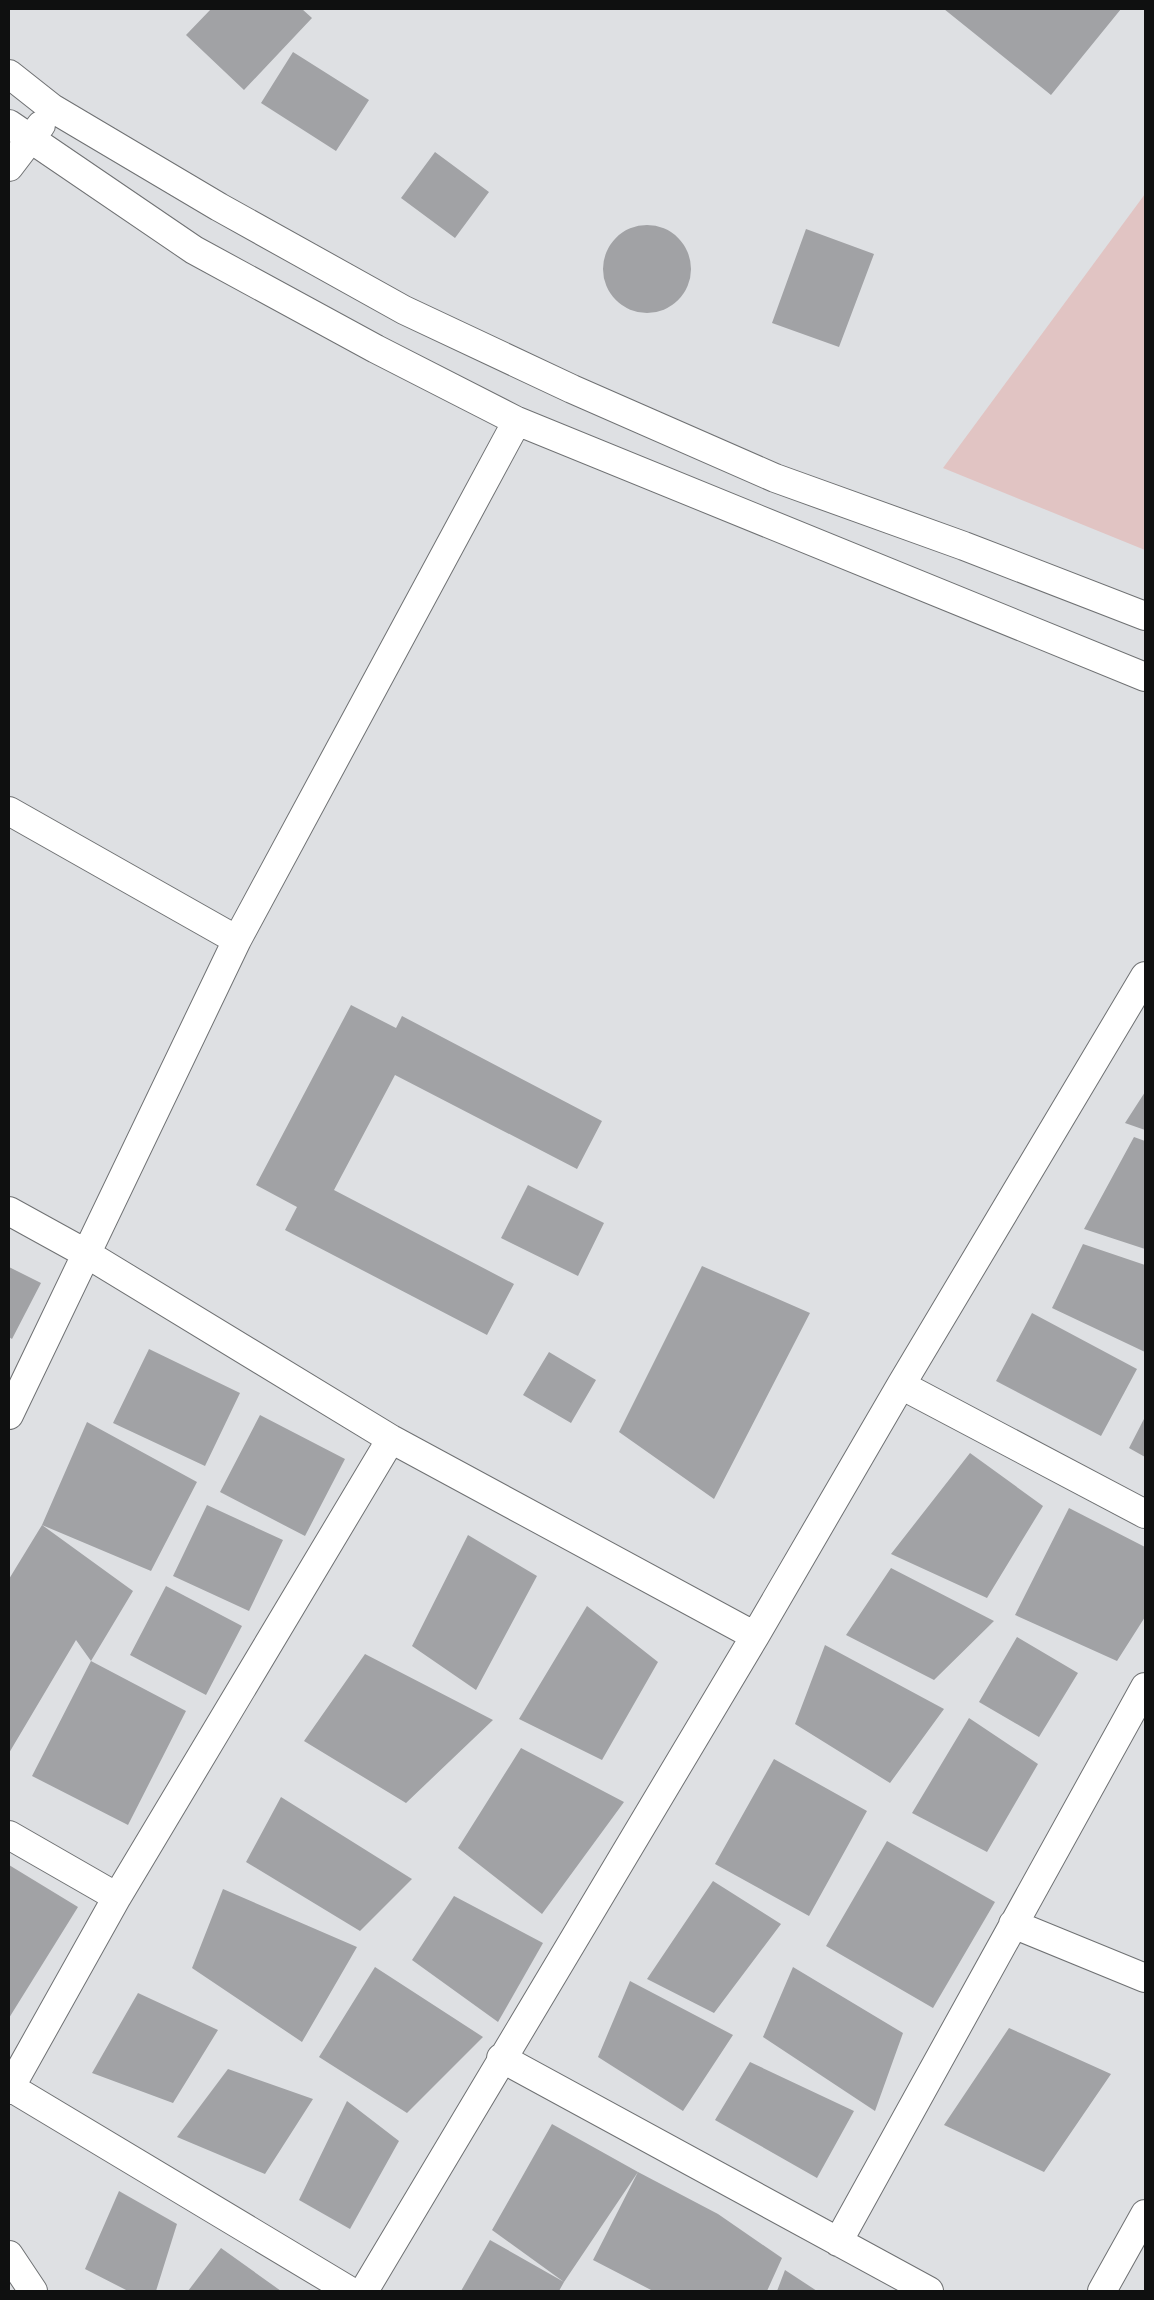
<svg xmlns="http://www.w3.org/2000/svg" width="1154" height="2300" viewBox="0 0 1154 2300" font-family="Jost,sans-serif">
<style>
.green{fill:#e1c4c3}
.building{fill:#a1a2a5}
.lines{fill:none;stroke-linecap:round;stroke-linejoin:round}
.minor-casing{stroke:#6f7173;stroke-width:30}
.minor{stroke:#fff;stroke-width:28}
</style>
<rect width="100%" height="100%" fill="#dee0e3"/>
<!-- green -->
<path class="green" d="M 1145,194 L 1145,550 L 943,468 Z"/>
<!-- building -->
<path class="building" d="M 211,9 L 302,9 L 312,18 L 244,90 L 186,35 Z
M 944,9 L 1121,9 L 1051,95 Z
M 293,52 L 369,100 L 336,151 L 261,103 Z
M 435,152 L 489,192 L 455,238 L 401,198 Z
M603 269a44 44 0 1 1 88 0a44 44 0 1 1-88 0Z
M 806,229 L 874,254 L 839,347 L 772,323 Z
M 351,1005 L 396,1028 L 402,1016 L 602,1121 L 577,1169 L 395,1075 L 334,1190 L 514,1284 L 487,1335 L 285,1230 L 297,1207 L 256,1185 Z
M 1145,1092 L 1145,1130 L 1125,1123 Z
M 1134,1137 L 1145,1141 L 1145,1249 L 1084,1229 Z
M 528,1185 L 604,1223 L 578,1276 L 501,1238 Z
M 1083,1244 L 1145,1265 L 1145,1352 L 1052,1308 Z
M 702,1266 L 810,1313 L 714,1499 L 619,1432 Z
M 9,1267 L 41,1283 L 12,1339 L 9,1337 Z
M 1032,1313 L 1137,1369 L 1101,1436 L 996,1381 Z
M 149,1349 L 240,1393 L 205,1466 L 113,1423 Z
M 549,1352 L 596,1380 L 571,1423 L 523,1395 Z
M 260,1415 L 345,1459 L 305,1536 L 220,1492 Z
M 1145,1417 L 1145,1457 L 1129,1448 Z
M 87,1422 L 197,1482 L 151,1571 L 42,1525 Z
M 970,1453 L 1043,1506 L 987,1598 L 891,1554 Z
M 207,1505 L 283,1540 L 249,1611 L 173,1576 Z
M 1069,1508 L 1145,1547 L 1145,1617 L 1117,1661 L 1015,1615 Z
M 42,1525 L 133,1591 L 91,1661 L 76,1640 L 9,1753 L 9,1579 Z
M 468,1535 L 537,1576 L 476,1690 L 412,1646 Z
M 891,1568 L 994,1621 L 934,1680 L 846,1635 Z
M 166,1586 L 242,1626 L 206,1695 L 130,1655 Z
M 587,1606 L 658,1662 L 602,1760 L 519,1719 Z
M 1017,1637 L 1078,1673 L 1039,1737 L 979,1702 Z
M 825,1645 L 944,1709 L 890,1783 L 795,1724 Z
M 365,1654 L 493,1720 L 406,1803 L 304,1741 Z
M 91,1661 L 186,1711 L 128,1825 L 32,1776 Z
M 969,1718 L 1038,1764 L 987,1852 L 912,1813 Z
M 521,1748 L 624,1802 L 542,1914 L 458,1848 Z
M 774,1759 L 867,1811 L 809,1916 L 715,1864 Z
M 281,1797 L 412,1879 L 360,1931 L 246,1862 Z
M 887,1841 L 995,1902 L 933,2008 L 826,1946 Z
M 9,1865 L 78,1907 L 9,2018 Z
M 713,1881 L 781,1924 L 714,2013 L 647,1979 Z
M 223,1889 L 357,1947 L 302,2042 L 192,1968 Z
M 454,1896 L 543,1943 L 498,2022 L 412,1960 Z
M 375,1967 L 483,2037 L 407,2113 L 319,2057 Z
M 793,1967 L 903,2033 L 875,2111 L 763,2037 Z
M 630,1981 L 733,2035 L 683,2111 L 598,2057 Z
M 138,1993 L 218,2030 L 173,2103 L 92,2073 Z
M 1009,2028 L 1111,2074 L 1044,2172 L 944,2125 Z
M 750,2062 L 854,2111 L 817,2178 L 715,2120 Z
M 228,2069 L 313,2099 L 265,2174 L 177,2137 Z
M 347,2101 L 399,2141 L 350,2229 L 299,2200 Z
M 552,2124 L 638,2172 L 564,2282 L 492,2230 Z
M 638,2172 L 718,2214 L 782,2258 L 767,2291 L 653,2291 L 593,2260 Z
M 119,2191 L 177,2224 L 156,2291 L 128,2291 L 85,2269 Z
M 490,2240 L 564,2282 L 559,2291 L 461,2291 Z
M 221,2248 L 281,2291 L 188,2291 Z
M 785,2270 L 817,2291 L 777,2291 Z"/>
<g class="lines">
<defs>
<path id="minor" d="M 9,74 L 52,108 L 219,207 L 404,310 L 572,389 L 775,478 L 964,546 L 1145,616
M 9,124 L 194,250 L 376,349 L 517,421 L 1145,677
M 9,167 L 41,125
M 9,811 L 237,940
M 9,1211 L 87,1254 L 391,1439 L 755,1636
M 901,1385 L 1145,1514
M 9,1415 L 237,940 L 517,421
M 9,1835 L 117,1897
M 1013,1924 L 1145,1978
M 501,2058 L 929,2291
M 10,2087 L 350,2291
M 9,2090 L 117,1897 L 391,1439
M 838,2242 L 1145,1687
M 9,2255 L 33,2291
M 364,2291 L 755,1636 L 901,1385 L 1145,976
M 1102,2291 L 1145,2214"/>
</defs>
<!-- minor casing -->
<use href="#minor" class="minor-casing"/>
<!-- minor -->
<use href="#minor" class="minor"/>
</g>
<!-- border -->
<rect width="1154" height="2300" fill="none" stroke="#0f1010" stroke-width="20"/>
</svg>
